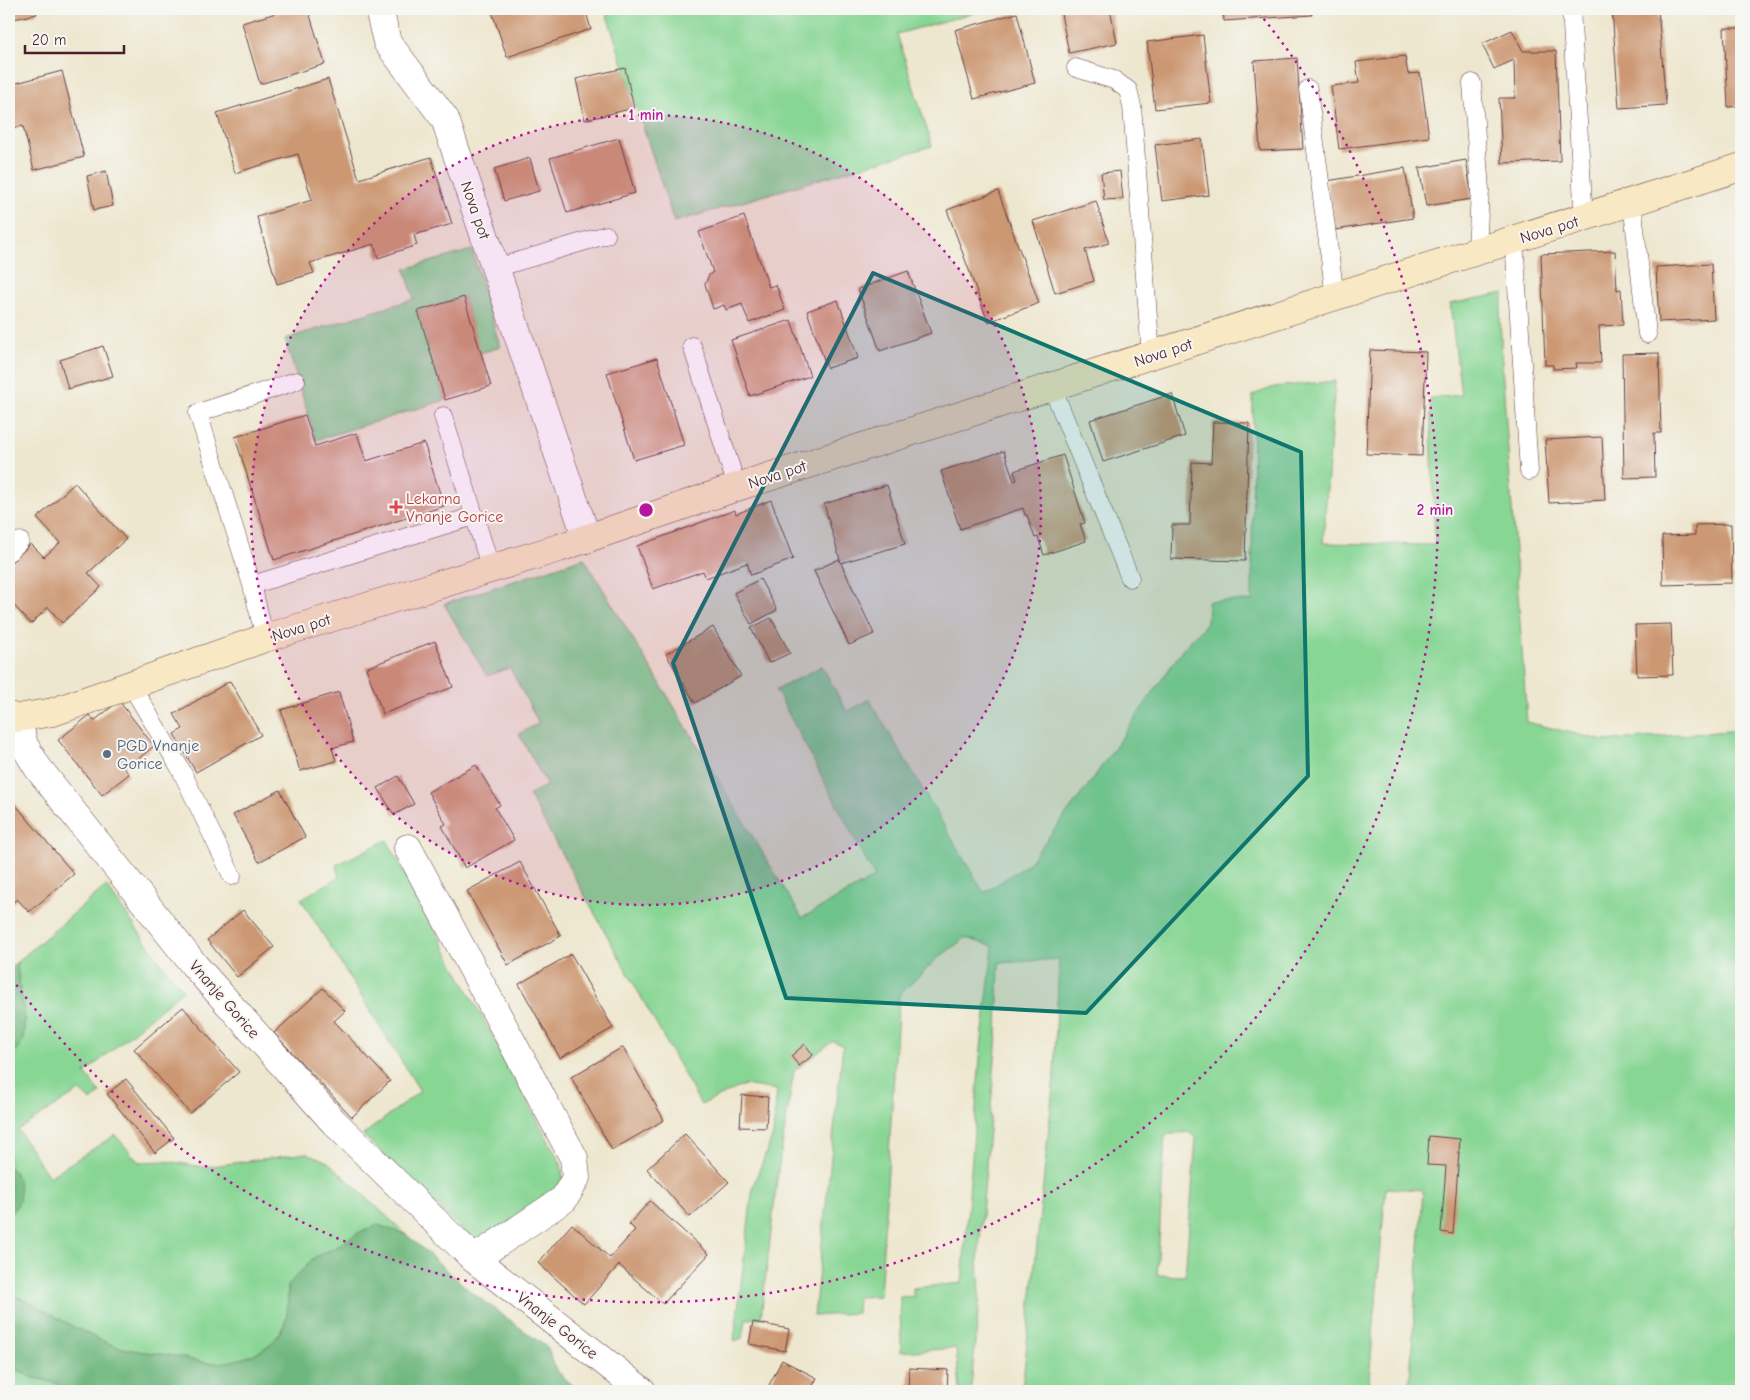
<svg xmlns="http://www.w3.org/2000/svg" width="1750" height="1400" viewBox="0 0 1750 1400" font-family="'Comic Neue',sans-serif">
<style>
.green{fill:#88d694;stroke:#697a60;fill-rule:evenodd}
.forest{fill:#6eb77e;stroke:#5c6b54}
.building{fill:#cc9873}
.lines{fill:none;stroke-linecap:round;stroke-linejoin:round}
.lane-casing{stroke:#633d44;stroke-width:19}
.street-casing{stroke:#633d44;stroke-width:29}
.secondary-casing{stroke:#633d44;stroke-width:29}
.lane{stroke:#fff;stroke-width:18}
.street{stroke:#fff;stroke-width:28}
.secondary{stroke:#f8e8c3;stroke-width:28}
.marked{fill:#0f766e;fill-opacity:0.2;stroke:#0f766e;stroke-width:4;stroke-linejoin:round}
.ring{fill:none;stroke:#b5179e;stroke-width:2.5;stroke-dasharray:2.5 5}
.health-dot{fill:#e0444e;stroke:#f6f6f2;stroke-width:2}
.service-dot{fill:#5c6f8a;stroke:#f6f6f2;stroke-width:2}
.labels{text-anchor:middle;stroke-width:4;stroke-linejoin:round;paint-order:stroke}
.street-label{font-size:16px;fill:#4a1f2b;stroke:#f6f6f2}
.health-label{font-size:16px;fill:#be3a42;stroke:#f6f6f2;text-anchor:start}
.service-label{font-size:16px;fill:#4e5e75;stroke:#f6f6f2;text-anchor:start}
.centre{fill:#b5179e;stroke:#f6f6f2;stroke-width:2.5}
.ring-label{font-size:15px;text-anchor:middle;font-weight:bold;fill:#b5179e;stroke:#f6f6f2;stroke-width:4;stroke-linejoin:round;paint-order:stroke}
</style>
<rect width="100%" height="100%" fill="#f6f6f2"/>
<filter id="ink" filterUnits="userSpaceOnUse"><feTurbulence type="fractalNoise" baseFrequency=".02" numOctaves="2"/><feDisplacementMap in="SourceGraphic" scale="10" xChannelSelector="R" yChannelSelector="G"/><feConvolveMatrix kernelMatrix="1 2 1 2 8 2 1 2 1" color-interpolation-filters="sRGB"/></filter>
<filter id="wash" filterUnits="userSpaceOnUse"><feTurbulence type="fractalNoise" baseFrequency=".0096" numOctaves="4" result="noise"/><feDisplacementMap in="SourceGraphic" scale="20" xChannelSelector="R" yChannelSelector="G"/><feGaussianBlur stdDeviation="1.12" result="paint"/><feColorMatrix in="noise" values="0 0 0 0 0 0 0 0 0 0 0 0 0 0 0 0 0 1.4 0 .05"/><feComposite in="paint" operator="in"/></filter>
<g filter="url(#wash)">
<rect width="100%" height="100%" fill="#eee7cf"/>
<!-- green -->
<path class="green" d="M 605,9 L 988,9 L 897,34 L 932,146 L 674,222 Z
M 472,250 L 500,347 L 480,353 L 464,297 L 418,311 L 445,400 L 316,440 L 285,339 L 414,299 L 405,269 Z
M 1504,293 L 1500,315 L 1502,365 L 1527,722 L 1604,741 L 1741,730 L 1741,1052 L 1736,1061 L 1738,1075 L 1741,1081 L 1739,1164 L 1741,1220 L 1736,1223 L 1733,1235 L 1741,1242 L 1741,1391 L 1409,1391 L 1423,1190 L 1386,1188 L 1368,1391 L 1022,1391 L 1054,1077 L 1059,959 L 999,963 L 997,1035 L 978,1262 L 980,1291 L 971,1389 L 970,1391 L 960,1391 L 956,1348 L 901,1352 L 900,1296 L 913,1297 L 913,1288 L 962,1283 L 980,1057 L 993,946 L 965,938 L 938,958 L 899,995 L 880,1296 L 858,1297 L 857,1313 L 814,1316 L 843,1046 L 833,1041 L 794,1071 L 778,1171 L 761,1318 L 746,1319 L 743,1338 L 734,1341 L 753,1186 L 773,1135 L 777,1090 L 744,1085 L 701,1105 L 529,795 L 547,785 L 519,734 L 539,723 L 510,668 L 487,676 L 444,604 L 584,558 L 802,918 L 875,877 L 776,690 L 822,666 L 847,712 L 869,699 L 984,893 L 1028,864 L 1090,783 L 1183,649 L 1207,623 L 1208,601 L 1252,601 L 1253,395 L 1274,387 L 1335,381 L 1323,543 L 1435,545 L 1430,398 L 1461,395 L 1450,304 ZM 1188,1132 L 1196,1138 L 1185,1276 L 1157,1275 L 1165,1135 Z
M 387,840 L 561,1164 L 563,1179 L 558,1189 L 485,1239 L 473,1240 L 363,1135 L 420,1091 L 301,899 L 339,877 L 336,865 Z
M 106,886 L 166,970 L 183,990 L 85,1073 L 100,1093 L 91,1101 L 79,1091 L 18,1130 L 49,1177 L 115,1135 L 139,1162 L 165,1161 L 204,1167 L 307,1153 L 328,1162 L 407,1235 L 378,1225 L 358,1233 L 337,1247 L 315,1257 L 288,1285 C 288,1298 289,1315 283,1327 C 272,1352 238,1363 212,1363 C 200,1363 187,1358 175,1356 C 152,1352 129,1352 107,1343 C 73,1329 44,1307 9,1294 L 9,1213 L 13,1211 L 15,1172 L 9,1167 L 9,1057 C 12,1054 17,1050 20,1046 C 31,1026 17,985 17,962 Z
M 9,1365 L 31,1377 L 56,1383 L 66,1391 L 9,1391 Z"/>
<!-- forest -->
<path class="forest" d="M 17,962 C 17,985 31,1026 20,1046 C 17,1050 12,1054 9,1057 L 9,969 Z
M 9,1167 C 21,1176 26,1205 9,1213 Z
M 378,1225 L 407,1235 L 470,1291 L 548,1348 L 556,1370 L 579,1391 L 66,1391 L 56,1383 L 31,1377 L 9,1365 L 9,1294 C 44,1307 73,1329 107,1343 C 129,1352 152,1352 175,1356 C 187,1358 200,1363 212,1363 C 238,1363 272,1352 283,1327 C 289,1315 288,1298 288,1285 L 315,1257 L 337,1247 L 358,1233 Z"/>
<g id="blocks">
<!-- building -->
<path class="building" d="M 9,9 L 35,9 L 37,14 L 9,20 Z
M 290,9 L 308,9 L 325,64 L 260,84 L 242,23 Z
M 491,9 L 585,9 L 591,29 L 507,57 Z
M 1060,9 L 1110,9 L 1117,43 L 1069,53 Z
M 1223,9 L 1311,9 L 1312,15 L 1224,21 Z
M 1612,9 L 1658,9 L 1666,105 L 1619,108 Z
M 1017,13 L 1035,83 L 974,99 L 955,30 Z
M 1724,28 L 1741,28 L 1741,106 L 1728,107 Z
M 1512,30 L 1523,51 L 1556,51 L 1560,161 L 1502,163 L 1499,98 L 1515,98 L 1514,60 L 1494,69 L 1482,44 Z
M 1203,35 L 1211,103 L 1155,109 L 1147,42 Z
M 1405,56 L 1408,74 L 1420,73 L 1429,137 L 1339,149 L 1331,86 L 1359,83 L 1356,62 Z
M 1297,58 L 1303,149 L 1260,151 L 1254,61 Z
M 625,68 L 634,108 L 585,120 L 576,79 Z
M 62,71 L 84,157 L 34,170 L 23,126 L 9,129 L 9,85 Z
M 328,79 L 359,179 L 431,157 L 452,224 L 414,235 L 417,245 L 378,258 L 374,244 L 310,263 L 314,273 L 277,284 L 257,217 L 312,200 L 298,154 L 235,173 L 217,113 Z
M 619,138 L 635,193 L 567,213 L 550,158 Z
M 1202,139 L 1209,195 L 1162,201 L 1155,145 Z
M 530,158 L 539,191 L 504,201 L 494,169 Z
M 1466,160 L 1472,199 L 1426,206 L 1419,168 Z
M 1405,168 L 1413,218 L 1335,230 L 1327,181 Z
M 106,171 L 113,206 L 94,210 L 87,176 Z
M 1120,171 L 1123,199 L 1104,200 L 1101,173 Z
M 998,191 L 1039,303 L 988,322 L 947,210 Z
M 1096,201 L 1109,243 L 1085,250 L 1094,281 L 1055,293 L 1033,221 Z
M 744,216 L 769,287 L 776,285 L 785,310 L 749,323 L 742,304 L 726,310 L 724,305 L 713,309 L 705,284 L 709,275 L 713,272 L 699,232 Z
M 1615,251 L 1617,290 L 1621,289 L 1623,325 L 1599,326 L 1601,363 L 1576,363 L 1577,368 L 1553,369 L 1553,365 L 1545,365 L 1541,254 Z
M 1711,264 L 1714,319 L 1659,322 L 1656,267 Z
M 908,271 L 931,333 L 880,351 L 858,289 Z
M 464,297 L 491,386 L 445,400 L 418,311 Z
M 838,300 L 858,358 L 827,368 L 807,311 Z
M 791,320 L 810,376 L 750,396 L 731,340 Z
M 103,346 L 113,376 L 68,389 L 60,360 Z
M 1370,350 L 1426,352 L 1422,456 L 1366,454 Z
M 1659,353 L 1661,433 L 1654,433 L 1655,477 L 1624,478 L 1622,354 Z
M 657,358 L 684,445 L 634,460 L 607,373 Z
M 1172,394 L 1185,436 L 1103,462 L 1090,420 Z
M 305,415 L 315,446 L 357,433 L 366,461 L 424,443 L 444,506 L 274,560 L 235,437 Z
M 1213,422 L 1249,423 L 1245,561 L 1171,559 L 1172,525 L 1190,525 L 1192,462 L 1211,463 Z
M 1602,437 L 1605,500 L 1549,503 L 1545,440 Z
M 1004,451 L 1014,481 L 1017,480 L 1014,471 L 1063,455 L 1085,523 L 1080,524 L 1086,541 L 1044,555 L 1038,537 L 1035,538 L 1027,515 L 1025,515 L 1023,508 L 960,529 L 941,471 Z
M 75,483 L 126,539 L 88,573 L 101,587 L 62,623 L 48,607 L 31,624 L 9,600 L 9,564 L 31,544 L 44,557 L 60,543 L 37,518 Z
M 887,485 L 905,544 L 841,563 L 824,504 Z
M 771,500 L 793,559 L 751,575 L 747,563 L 706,578 L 703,571 L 653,589 L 637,546 L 735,510 L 736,514 Z
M 1731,524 L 1732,583 L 1663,585 L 1662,536 L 1695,535 L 1695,525 Z
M 839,559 L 874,634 L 849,645 L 814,571 Z
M 760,579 L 777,610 L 751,624 L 734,593 Z
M 771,618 L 790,653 L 769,663 L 751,628 Z
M 1671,624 L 1673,675 L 1637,676 L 1635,625 Z
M 713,627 L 741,676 L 695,703 L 666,654 Z
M 435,641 L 453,687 L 383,714 L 366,668 Z
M 230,681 L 261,735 L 196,772 L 174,734 L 183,729 L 174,714 Z
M 339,692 L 353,742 L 332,748 L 336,761 L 300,771 L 281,710 Z
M 119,701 L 154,746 L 132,764 L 130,762 L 123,767 L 129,774 L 102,795 L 58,740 L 90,715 L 94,721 Z
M 476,765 L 500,805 L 495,808 L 514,840 L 465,868 L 442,826 L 446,824 L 428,792 Z
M 398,776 L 414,804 L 394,815 L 378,788 Z
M 280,790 L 305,837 L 259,862 L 233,815 Z
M 9,797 L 74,874 L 29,912 L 17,899 L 9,906 Z
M 520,862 L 561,936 L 508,965 L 467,891 Z
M 243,910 L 274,947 L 237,977 L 207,940 Z
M 571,954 L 613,1028 L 560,1058 L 519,984 Z
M 323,988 L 345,1011 L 334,1021 L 390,1081 L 352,1117 L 274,1033 Z
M 183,1007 L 239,1072 L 190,1113 L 134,1049 Z
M 805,1044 L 813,1055 L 799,1066 L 791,1056 Z
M 623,1047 L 664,1120 L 612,1150 L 571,1077 Z
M 126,1079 L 174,1138 L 155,1153 L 107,1094 Z
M 742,1095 L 768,1097 L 766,1128 L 740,1127 Z
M 685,1134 L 729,1182 L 690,1217 L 647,1169 Z
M 1429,1136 L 1460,1139 L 1453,1234 L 1441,1232 L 1446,1166 L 1427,1165 Z
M 650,1201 L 709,1254 L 663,1304 L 619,1265 L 584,1304 L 538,1263 L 572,1224 L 610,1258 L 635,1230 L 629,1224 Z
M 753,1322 L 789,1329 L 785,1351 L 749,1344 Z
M 782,1360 L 817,1378 L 810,1391 L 766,1391 Z
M 909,1368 L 948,1370 L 947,1391 L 908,1391 Z"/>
</g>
</g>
<g filter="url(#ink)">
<use href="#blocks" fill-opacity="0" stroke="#633d44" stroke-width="1"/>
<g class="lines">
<defs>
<path id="lane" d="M 1571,9 L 1584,218
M 1076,68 L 1114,80 L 1128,90 L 1132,106 L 1151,356
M 1472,83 L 1480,190 L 1477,252
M 1308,89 L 1335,297
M 1632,202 L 1647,334
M 1514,240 L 1529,471
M 496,268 L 606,235
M 692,346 L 737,487
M 1052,387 L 1130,578
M 443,416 L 491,569
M 9,552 L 20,541
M 252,585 L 474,516
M 265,638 L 252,585 L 198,413 L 296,381
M 130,683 L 180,768 L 232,876"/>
<path id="street" d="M 379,9 L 387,42 L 445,119 L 587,539
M 17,718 L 24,745 L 38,768 L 195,966 L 333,1121 L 474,1259 L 642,1391
M 408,848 L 574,1158 L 576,1178 L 564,1199 L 474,1259"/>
<path id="secondary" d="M 9,716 L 17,718 L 53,712 L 265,638 L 559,548 L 737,487 L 1741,167"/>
</defs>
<!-- lane casing -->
<use href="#lane" class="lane-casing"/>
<!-- street casing -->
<use href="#street" class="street-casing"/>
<!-- secondary casing -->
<use href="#secondary" class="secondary-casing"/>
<!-- lane -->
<use href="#lane" class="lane"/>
<!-- street -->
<use href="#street" class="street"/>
<!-- secondary -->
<use href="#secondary" class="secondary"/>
</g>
</g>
<!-- marked area -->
<path class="marked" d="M 873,273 L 1301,452 L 1308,776 L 1086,1013 L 786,998 L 673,663 Z"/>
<!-- distance rings -->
<circle cx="646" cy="510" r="395" fill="#b5179e" fill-opacity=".12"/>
<g class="ring">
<circle cx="646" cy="510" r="395"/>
<path d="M1259 13A789 789 0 1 1 12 979"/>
</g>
<!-- markers -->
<path class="health-dot" d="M393.5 499.5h5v5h5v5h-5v5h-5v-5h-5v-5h5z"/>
<circle class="service-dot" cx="107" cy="754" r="5"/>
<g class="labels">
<!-- street labels -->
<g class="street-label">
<text transform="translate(476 210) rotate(71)" y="6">Nova pot</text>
<text transform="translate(1549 229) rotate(-17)" y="6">Nova pot</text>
<text transform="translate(1163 352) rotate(-18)" y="6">Nova pot</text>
<text transform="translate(777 474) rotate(-18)" y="6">Nova pot</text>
<text transform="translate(301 627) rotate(-17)" y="6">Nova pot</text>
<text transform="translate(225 999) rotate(49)" y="6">Vnanje Gorice</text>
<text transform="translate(558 1325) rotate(38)" y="6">Vnanje Gorice</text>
</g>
<!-- health labels -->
<g class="health-label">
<text x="406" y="504">Lekarna<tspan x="406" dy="18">Vnanje Gorice</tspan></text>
</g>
<!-- service labels -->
<g class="service-label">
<text x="117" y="751">PGD Vnanje<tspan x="117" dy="18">Gorice</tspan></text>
</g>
</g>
<circle cx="646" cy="510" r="8" class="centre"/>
<g class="ring-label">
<text x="646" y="120">1 min</text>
<text x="1435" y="515">2 min</text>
</g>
<!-- margin -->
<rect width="1750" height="1400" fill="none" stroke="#f6f6f2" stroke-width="30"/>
<!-- scale -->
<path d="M25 45v8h99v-8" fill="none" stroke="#4a1f2b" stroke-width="2.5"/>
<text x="32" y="45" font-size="15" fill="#4a1f2b" stroke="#f6f6f2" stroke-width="4" paint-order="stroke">20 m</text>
</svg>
